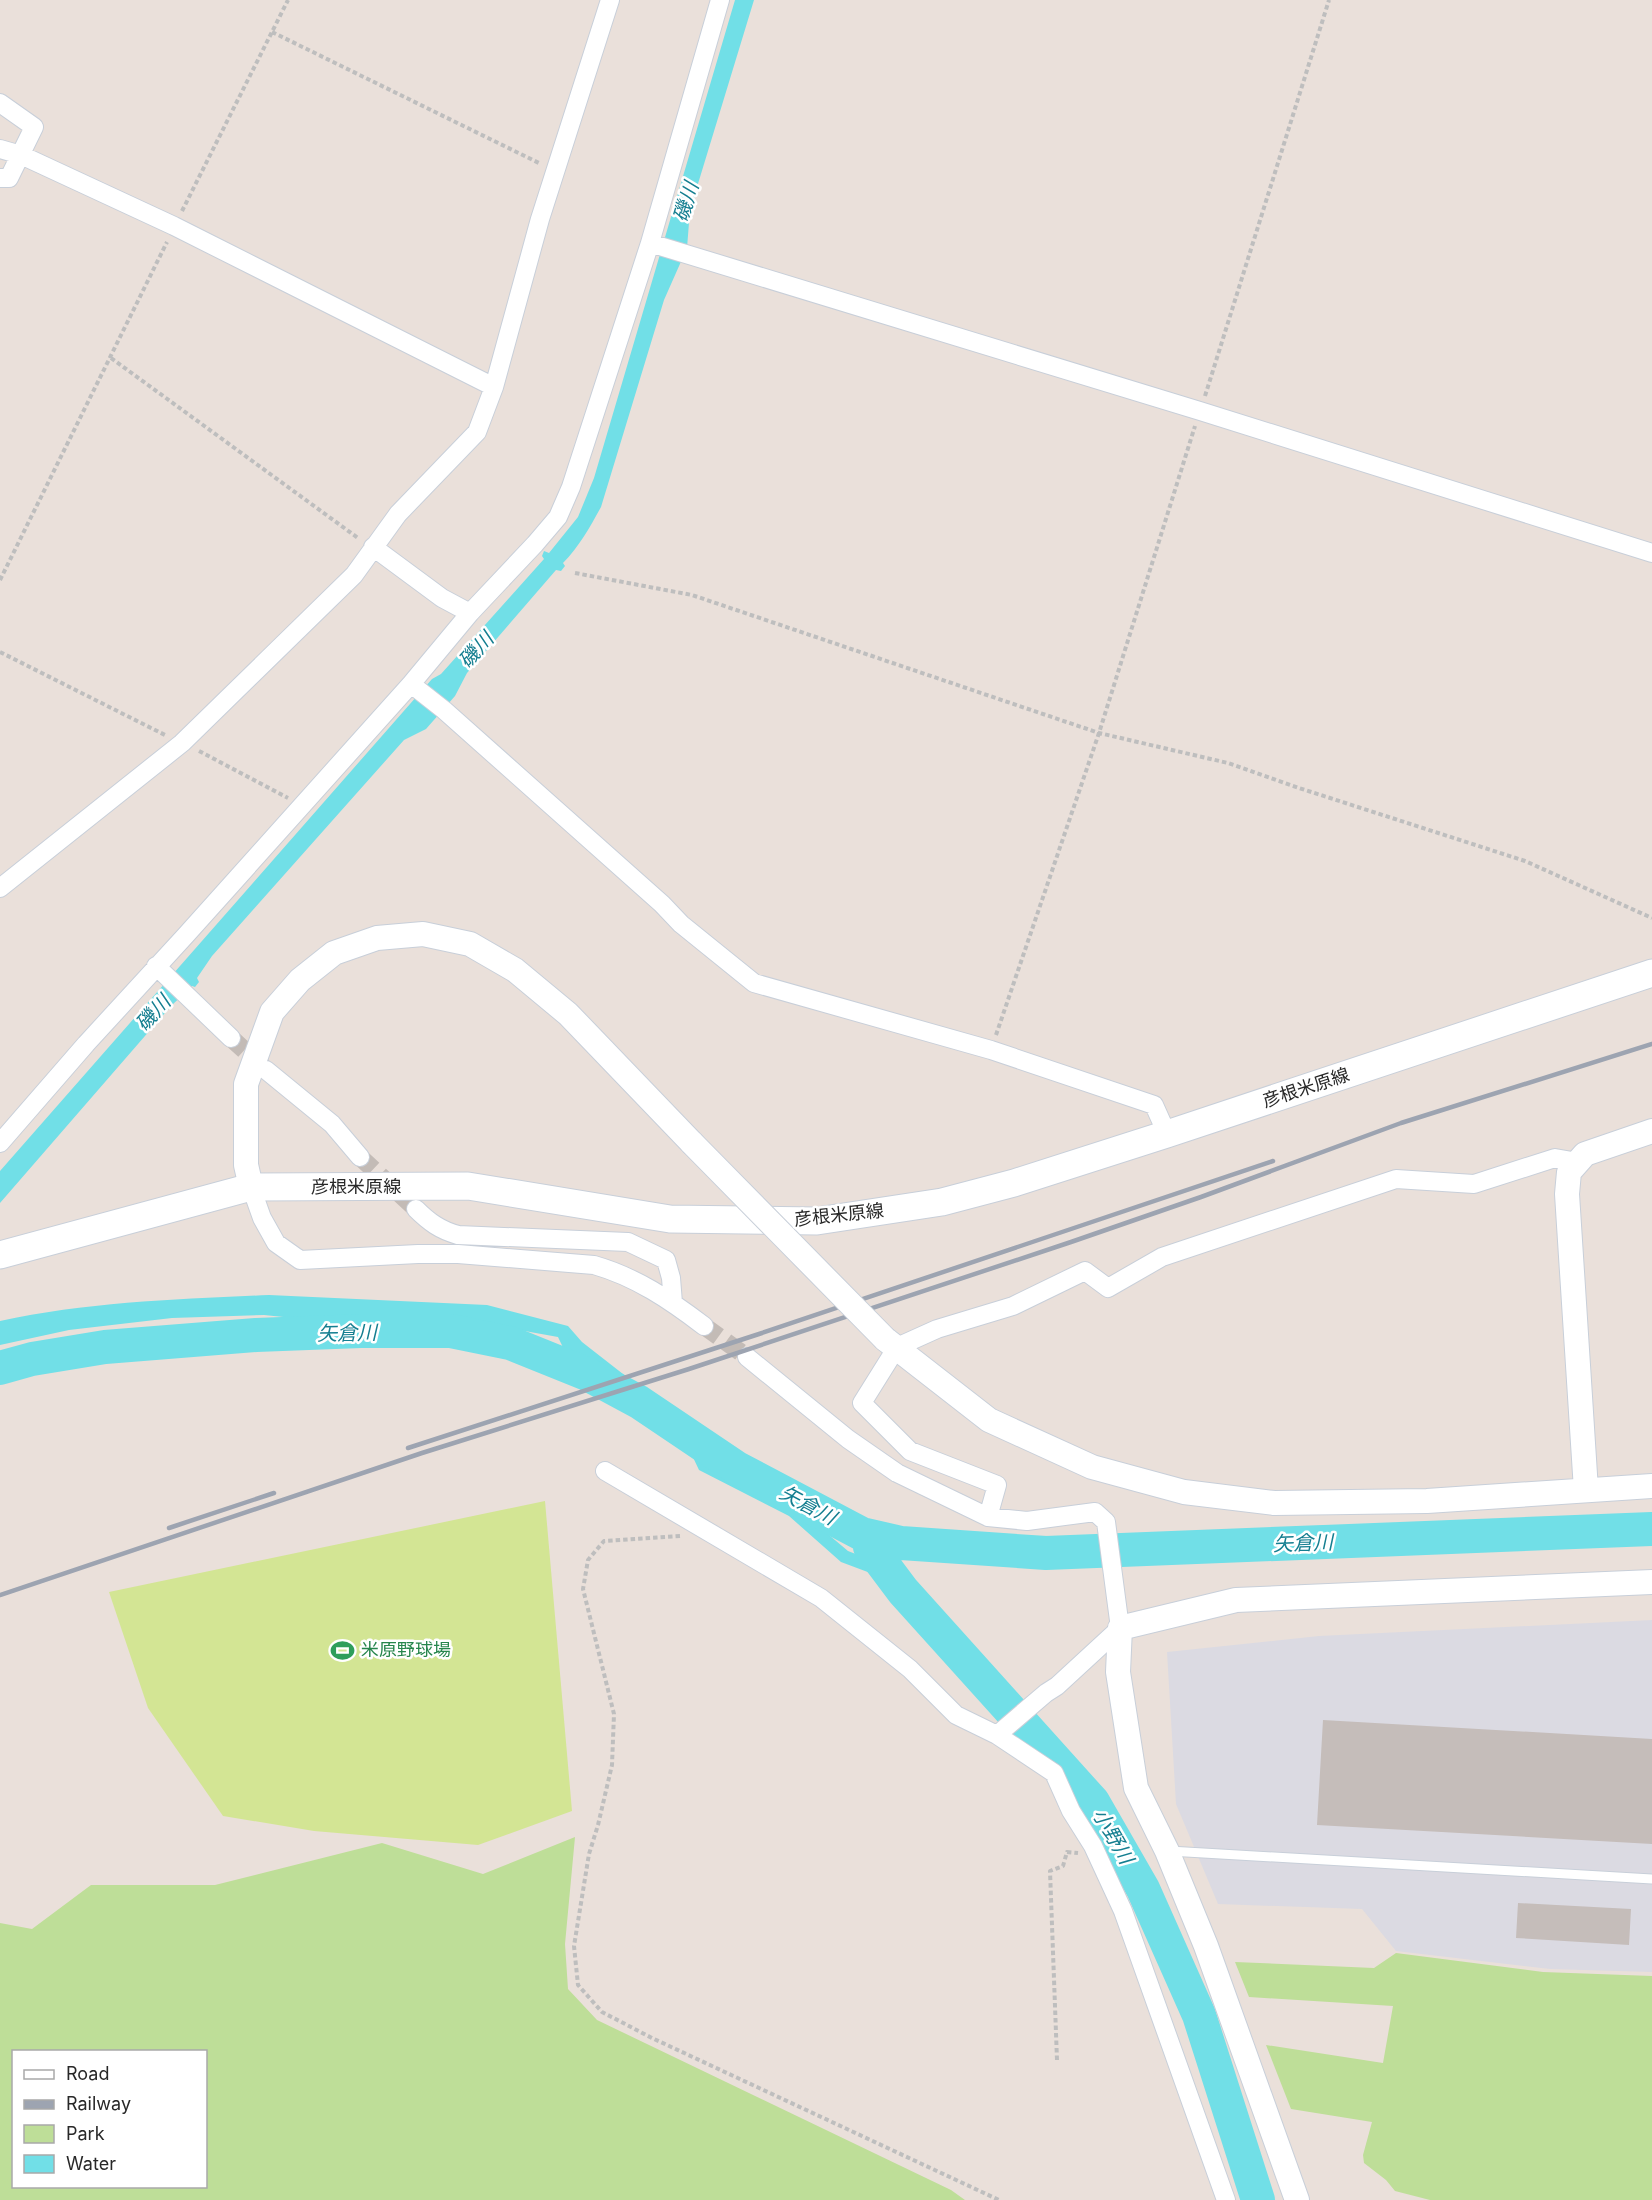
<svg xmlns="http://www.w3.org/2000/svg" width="1652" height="2200" viewBox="0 0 1652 2200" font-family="Inter,'Noto Sans JP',sans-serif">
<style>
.industrial{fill:#dbdae2}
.green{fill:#bede98;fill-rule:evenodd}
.pitch{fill:#d3e594}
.water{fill:#71dfe7}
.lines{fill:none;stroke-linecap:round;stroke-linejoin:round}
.river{stroke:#71dfe7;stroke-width:34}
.building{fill:#c5bdba}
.minor-tunnel{stroke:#c3bbb6;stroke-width:18;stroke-dasharray:18 9;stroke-linecap:butt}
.service-casing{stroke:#c8cfd9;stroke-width:11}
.minor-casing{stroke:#c8cfd9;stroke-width:20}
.tertiary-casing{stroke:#c8cfd9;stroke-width:26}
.secondary-casing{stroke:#c8cfd9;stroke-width:29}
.path{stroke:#bebebe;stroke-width:4;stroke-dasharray:4.5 3;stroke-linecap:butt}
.service{stroke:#fff;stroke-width:9}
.minor{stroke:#fff;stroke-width:18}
.tertiary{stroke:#fff;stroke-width:24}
.secondary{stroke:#fff;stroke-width:27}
.rail{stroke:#9da4b1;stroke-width:4.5}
.tertiary-bridge-casing{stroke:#c8cfd9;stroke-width:26;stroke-linecap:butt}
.tertiary-bridge{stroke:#fff;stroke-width:24}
.labels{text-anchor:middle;stroke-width:5;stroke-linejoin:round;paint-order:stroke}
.street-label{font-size:18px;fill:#282828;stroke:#fff}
.leisure-label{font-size:18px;fill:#27864d;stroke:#fff;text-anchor:start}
.water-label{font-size:20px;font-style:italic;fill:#147e90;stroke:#fff}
</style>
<rect width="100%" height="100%" fill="#eae0da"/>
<!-- industrial -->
<path class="industrial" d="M 1652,1620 L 1652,1972 L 1550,1969 L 1396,1951 L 1362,1909 L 1218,1904 L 1176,1804 L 1167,1652 L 1319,1636 Z"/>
<!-- green -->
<path class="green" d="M 575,1837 L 565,1944 L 568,1989 L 597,2020 L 951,2190 L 965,2200 L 0,2200 L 0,1923 L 32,1929 L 91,1885 L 215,1885 L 382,1843 L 483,1874 ZM 14,2052 L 206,2052 L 206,2186 L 14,2186 Z
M 1396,1953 L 1543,1972 L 1652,1976 L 1652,2200 L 1430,2200 L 1395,2191 L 1386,2180 L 1364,2163 L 1363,2155 L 1372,2122 L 1291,2109 L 1266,2045 L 1383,2063 L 1393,2006 L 1249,1997 L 1235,1962 L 1374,1968 Z"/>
<!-- pitch -->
<path class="pitch" d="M 545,1501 L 572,1811 L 478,1845 L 314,1831 L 223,1816 L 148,1708 L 109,1592 Z"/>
<!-- water -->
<path class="water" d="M 735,0 L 754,0 L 690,210 L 687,248 L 664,300 L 601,507 C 590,527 579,547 563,563 L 565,566 L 561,571 L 556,570 L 467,673 L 455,696 L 426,729 L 404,740 L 212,956 L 197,978 L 199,982 L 195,987 L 192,986 L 171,1006 L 0,1203 L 0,1171 L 417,696 L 432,679 L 441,674 L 544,559 L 542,556 L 544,551 L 549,553 L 578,517 L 594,478 Z
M 269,1295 L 487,1305 L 568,1326 L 582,1342 L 705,1438 L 721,1462 L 798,1504 L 823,1530 L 848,1551 L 902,1572 L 905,1586 L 841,1562 L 789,1516 L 699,1470 L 690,1451 L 666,1436 L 653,1416 L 569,1360 L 558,1337 L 486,1324 L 373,1316 L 332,1322 L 264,1315 L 172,1318 L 69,1330 L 0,1345 L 0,1321 C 88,1302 179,1299 269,1295 Z"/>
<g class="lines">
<!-- river -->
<path class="river" d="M 0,1368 L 32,1359 L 105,1347 L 256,1335 L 361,1331 L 451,1331 L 510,1343 L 587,1374 L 639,1402 L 737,1468 L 862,1534 L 901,1543 L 1046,1553 L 1652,1529
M 870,1547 L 903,1591 L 1093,1802 L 1143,1889 L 1199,2015 L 1258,2200"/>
</g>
<!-- building -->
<path class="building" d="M 1323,1720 L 1652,1739 L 1652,1844 L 1317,1825 Z
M 1518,1903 L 1631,1909 L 1629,1945 L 1516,1938 Z"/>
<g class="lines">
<!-- minor-tunnel -->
<path class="minor-tunnel" d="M 231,1038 L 263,1067
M 360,1157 L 416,1209
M 704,1326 L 747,1357"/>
<defs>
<path id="service" d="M 1169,1851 L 1652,1879"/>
<path id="minor" d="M 0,103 L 34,127 L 9,178 L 0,178
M 0,149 L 21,155 L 174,226 L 494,387
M 650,243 L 1200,411 L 1652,553
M 373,547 L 442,598 L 470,613
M 411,684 L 444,710 L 662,904 L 681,924 L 754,983 L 991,1050 L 1154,1105 L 1167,1134
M 0,888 L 182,743 L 354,575 L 398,514 L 477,432 L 494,387 L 540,219 L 610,0
M 156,966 L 231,1038
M 266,1070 L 332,1124 L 360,1157
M 0,1143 L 86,1044 L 186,935 L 411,684 L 470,613 L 535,544 L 558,517 L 571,487 L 650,243 L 720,0
M 251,1187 L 262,1218 L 276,1243 L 300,1260 L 418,1254 L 458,1254 L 594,1265 C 636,1277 670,1300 704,1326
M 416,1209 C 429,1222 440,1230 458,1235 L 628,1242 L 666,1260 L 671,1278 L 673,1303
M 747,1357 L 848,1439 L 897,1473 L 988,1517 L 1027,1521 L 1095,1512 L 1106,1522 L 1120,1628 L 1057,1686 L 1046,1693 L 997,1735
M 605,1471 L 821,1598 L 910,1669 L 956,1715 L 997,1735 L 1054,1773 L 1071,1811 L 1093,1846 L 1123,1911 L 1226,2200
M 988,1517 L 997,1485 L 910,1451 L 862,1403 L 897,1347 L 937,1329 L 1013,1306 L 1085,1271 L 1108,1288 L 1162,1257 L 1396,1179 L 1474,1184 L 1555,1158 L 1578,1162"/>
<path id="tertiary" d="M 251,1187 L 246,1165 L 246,1084 L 272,1012 L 300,980 L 334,953 L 377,938 L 423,934 L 470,944 L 515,970 L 568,1014 L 692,1143
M 885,1339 L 989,1420 L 1092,1467 L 1184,1492 L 1274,1503 L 1427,1501 L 1652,1486
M 1586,1490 L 1567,1194 L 1569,1172 L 1585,1154 L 1652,1131
M 1297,2200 L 1206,1946 L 1167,1851 L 1136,1788 L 1118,1672 L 1120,1628 L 1236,1600 L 1652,1582"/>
<path id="secondary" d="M 0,1255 L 251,1187 L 468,1186 L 670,1219 L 817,1221 L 942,1202 L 1014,1183 L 1167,1134 L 1652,973"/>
</defs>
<!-- service casing -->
<use href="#service" class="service-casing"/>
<!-- minor casing -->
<use href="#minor" class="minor-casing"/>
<!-- tertiary casing -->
<use href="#tertiary" class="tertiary-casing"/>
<!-- secondary casing -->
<use href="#secondary" class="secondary-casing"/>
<!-- path -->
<path class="path" d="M 272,32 L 541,164
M 182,211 L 288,0
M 111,358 L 358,538
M 1205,396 L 1329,0
M 575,573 L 692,595 L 1099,733 L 1228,763 L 1299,788 L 1525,861 L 1652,918
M 0,580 L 167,242
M 0,652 L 165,735
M 199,751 L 288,798
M 996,1035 L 1099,733 L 1195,426
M 680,1536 L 604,1541 L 588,1560 L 583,1589 L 614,1714 L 612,1765 L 598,1825 L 589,1854 L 574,1946 L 578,1985 L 602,2012 L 652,2038 L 999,2200
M 1057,2060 L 1050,1871 L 1063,1866 L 1067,1852 L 1078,1853"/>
<!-- service -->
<use href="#service" class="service"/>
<!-- minor -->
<use href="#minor" class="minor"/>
<!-- tertiary -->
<use href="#tertiary" class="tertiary"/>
<!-- secondary -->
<use href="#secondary" class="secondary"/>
<!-- rail -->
<path class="rail" d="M 408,1448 L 759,1334 L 1273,1161
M 169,1528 L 274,1493
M 0,1595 L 422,1453 L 689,1369 L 1071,1242 L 1201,1197 L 1401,1123 L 1652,1044"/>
<defs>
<path id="tertiary-bridge" d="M 692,1143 L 885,1339"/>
</defs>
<!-- tertiary-bridge casing -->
<use href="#tertiary-bridge" class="tertiary-bridge-casing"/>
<!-- tertiary-bridge -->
<use href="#tertiary-bridge" class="tertiary-bridge"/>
</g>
<!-- icons -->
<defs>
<symbol id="stadium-bare" viewBox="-9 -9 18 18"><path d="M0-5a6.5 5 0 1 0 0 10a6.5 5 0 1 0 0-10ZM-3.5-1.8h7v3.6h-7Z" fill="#2e9e5b" stroke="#fff" stroke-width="2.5" paint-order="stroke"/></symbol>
</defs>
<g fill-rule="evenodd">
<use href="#stadium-bare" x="326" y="1634" width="33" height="33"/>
</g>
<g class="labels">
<!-- street labels -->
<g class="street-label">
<text transform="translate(1306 1088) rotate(-18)" y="6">彦根米原線</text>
<text x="356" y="1193">彦根米原線</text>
<text transform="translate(839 1215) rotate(-6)" y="6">彦根米原線</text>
</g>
<!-- leisure labels -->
<g class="leisure-label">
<text x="361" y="1656">米原野球場</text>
</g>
<!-- water labels -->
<g class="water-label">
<text transform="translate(686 202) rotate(-73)" y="7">磯川</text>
<text transform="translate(476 650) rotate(-48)" y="7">磯川</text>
<text transform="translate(153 1013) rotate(-48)" y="7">磯川</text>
<text transform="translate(347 1333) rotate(-1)" y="7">矢倉川</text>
<text transform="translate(808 1505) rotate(28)" y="7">矢倉川</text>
<text transform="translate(1303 1543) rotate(-2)" y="7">矢倉川</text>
<text transform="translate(1113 1836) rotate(60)" y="7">小野川</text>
</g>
</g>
<!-- legend -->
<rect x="12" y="2050" width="195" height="138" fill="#ffffff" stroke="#a9a9a9" stroke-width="1.5"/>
<rect x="24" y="2070" width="30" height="9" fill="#ffffff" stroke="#a9a9a9" stroke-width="1.5"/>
<text x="66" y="2080" font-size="18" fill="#282828">Road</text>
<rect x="24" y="2100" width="30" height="9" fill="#9da4b1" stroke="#a9a9a9" stroke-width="1.5"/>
<text x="66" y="2110" font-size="18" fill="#282828">Railway</text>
<rect x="24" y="2125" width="30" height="18" fill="#bede98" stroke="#a9a9a9" stroke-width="1.5"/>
<text x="66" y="2140" font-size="18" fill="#282828">Park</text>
<rect x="24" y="2155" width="30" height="18" fill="#71dfe7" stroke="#a9a9a9" stroke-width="1.5"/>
<text x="66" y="2170" font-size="18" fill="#282828">Water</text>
</svg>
